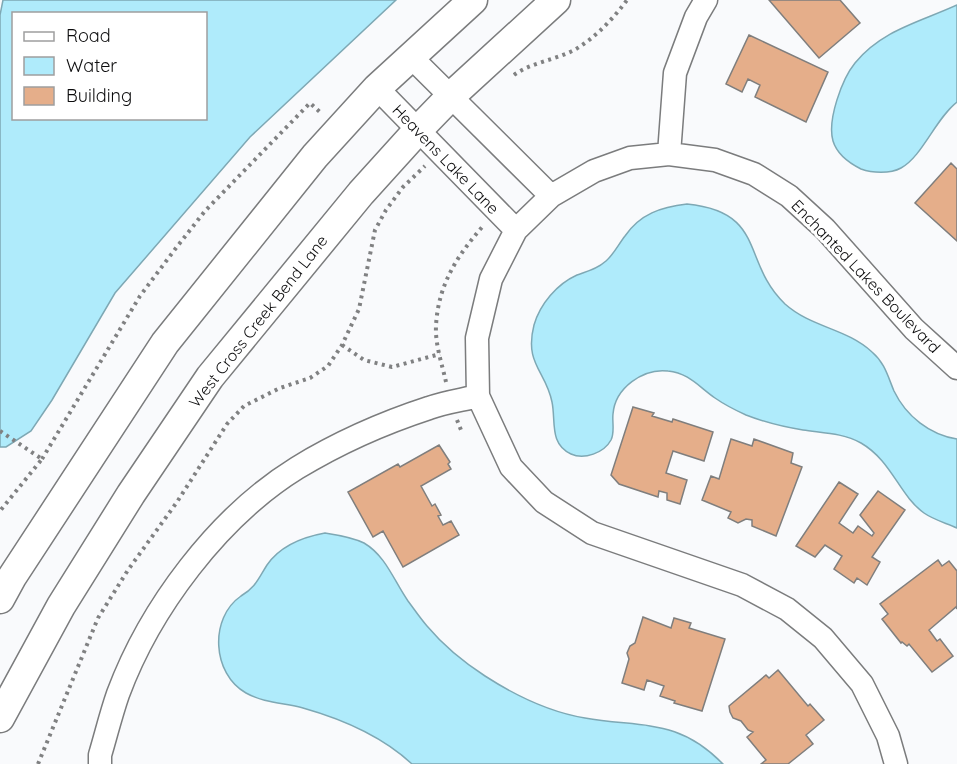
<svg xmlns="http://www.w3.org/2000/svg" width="957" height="764" viewBox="0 0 957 764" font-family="Quicksand,sans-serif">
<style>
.water{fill:#afebfb;stroke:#7ea8b4;stroke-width:1.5;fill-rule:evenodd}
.building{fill:#e5ae8a;stroke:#7f7e7d;stroke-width:1.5}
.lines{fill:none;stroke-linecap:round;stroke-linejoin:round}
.minor-casing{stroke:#7b7c7d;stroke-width:25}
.major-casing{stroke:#7b7c7d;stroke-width:31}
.path{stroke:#808182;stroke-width:4;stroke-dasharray:3 4.5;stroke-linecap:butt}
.minor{stroke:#fff;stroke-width:22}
.major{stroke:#fff;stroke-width:28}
.labels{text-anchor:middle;stroke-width:6;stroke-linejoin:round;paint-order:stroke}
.street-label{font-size:16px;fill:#0d0d0e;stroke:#fff}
</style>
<rect width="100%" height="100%" fill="#f9fafc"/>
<!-- water -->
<path class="water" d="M 3,0 L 396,0 L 250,137 L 115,293 L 52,400 L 31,431 L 6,447 L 0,447 L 0,15 ZM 14,14 L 206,14 L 206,118 L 14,118 Z
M 957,5 L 957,102 C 936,118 922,157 901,168 C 890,174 872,173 861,169 C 849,163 837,154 833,141 C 827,120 842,79 855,63 C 882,30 920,22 957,5 Z
M 687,204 C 767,212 741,262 785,304 C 812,328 846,328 872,352 C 885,363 888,377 894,391 C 906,416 930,435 957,439 L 957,528 C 946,523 934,520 924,513 C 899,495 892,461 861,443 C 843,433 823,433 803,430 C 784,427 764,422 746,415 C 735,410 725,405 715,398 C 699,387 689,373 668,371 C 643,368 615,388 613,414 C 612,422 615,432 611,440 C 604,453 584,460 571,454 C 549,444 556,421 552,402 C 546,371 524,364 534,325 C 540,304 557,284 577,275 C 588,271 597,269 606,261 C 614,254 618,245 625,236 C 640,214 661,207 687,204 Z
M 325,533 C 338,535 352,537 364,543 C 386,556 394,581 408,601 C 414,609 420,618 427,626 C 443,645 465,663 485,676 C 516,696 549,712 585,718 C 643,728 678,718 723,764 L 412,764 C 383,737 342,719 303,708 C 284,703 264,703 246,693 C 212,674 209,618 241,596 C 256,587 258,579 267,565 C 280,546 303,537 325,533 Z"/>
<!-- building -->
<path class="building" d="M 769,0 L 840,0 L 860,23 L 819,58 Z
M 749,35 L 828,72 L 806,122 L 755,97 L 760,85 L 748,79 L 742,92 L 726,84 Z
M 951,163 L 957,169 L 957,241 L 915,203 Z
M 633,407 L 654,413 L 652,416 L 672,422 L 673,419 L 713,432 L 704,461 L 673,451 L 666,473 L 687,480 L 680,504 L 667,500 L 667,493 L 659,491 L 658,497 L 619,484 L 611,475 Z
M 731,439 L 752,446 L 754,439 L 793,453 L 791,463 L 802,467 L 776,536 L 752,526 L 752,520 L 746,519 L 738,523 L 728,518 L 731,512 L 702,500 L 711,476 L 719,479 Z
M 439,445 L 450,462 L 448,464 L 451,469 L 421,486 L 432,506 L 435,504 L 441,515 L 438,516 L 443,525 L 451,521 L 459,535 L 403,567 L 383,531 L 373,537 L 348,492 L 398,464 L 400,467 Z
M 839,482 L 858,494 L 839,523 L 853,533 L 858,526 L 872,536 L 874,533 L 860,515 L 878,491 L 905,510 L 872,557 L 880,562 L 867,585 L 857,578 L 854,583 L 834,569 L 842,556 L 825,545 L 815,557 L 796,546 Z
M 938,560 L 942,566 L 949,561 L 957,571 L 957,609 L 956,607 L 929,630 L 937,641 L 940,639 L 953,656 L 932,672 L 909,644 L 907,646 L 902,642 L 901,643 L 882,619 L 888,614 L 880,604 Z
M 643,617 L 671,628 L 674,618 L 691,623 L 689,628 L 725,639 L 702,711 L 674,703 L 675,701 L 660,696 L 664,686 L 647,680 L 644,690 L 622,683 L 629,659 L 627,653 L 630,646 L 635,643 Z
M 778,670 L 808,706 L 810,704 L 824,720 L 806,735 L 813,744 L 788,764 L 761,764 L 766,760 L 747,737 L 753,732 L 748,730 L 741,721 L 733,718 L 730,712 L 729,706 L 766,675 L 769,678 Z"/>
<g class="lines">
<defs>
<path id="minor" d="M 410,56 L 551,196
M 377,88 L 516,230
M 669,154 L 675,73 L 696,17 L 706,0
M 100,764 L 100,755 C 106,735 111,714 118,694 C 150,608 218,517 297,468 C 338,443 383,423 429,408 C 445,402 462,400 478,396
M 896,764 L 888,736 L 862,684 L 823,638 L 787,609 L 742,585 L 592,533 L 544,502 L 511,467 L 478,396 L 477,338 L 491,279 L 516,230 L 551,196 L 594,171 L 630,158 L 669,154 L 715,160 L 754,174 L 789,196 L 825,229 L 914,329 L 957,368"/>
<path id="major" d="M 0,599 L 12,577 L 165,343 L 315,156 L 377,88 L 473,0
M 0,718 L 61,606 L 131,494 L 210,377 L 361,193 L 418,130 L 450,97 L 556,0"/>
</defs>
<!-- minor casing -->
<use href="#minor" class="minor-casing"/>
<!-- major casing -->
<use href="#major" class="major-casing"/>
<!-- path -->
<path class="path" d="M 514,75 C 532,62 556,60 576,49 C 596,37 613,19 627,0
M 342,345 L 364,360 L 392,367 L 440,354
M 446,382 C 442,364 435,344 436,326 C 438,285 457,256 483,226
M 457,420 L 461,430
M 0,431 L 42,459 L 0,511
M 42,459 L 140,296 L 176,248 L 205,211 L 310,103 L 322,114
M 38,764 L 98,618 L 128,570 L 177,502 L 227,424 L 244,406 L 280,388 L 310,378 L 328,366 L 342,345 L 359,309 L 375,230 L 386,210 L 403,187 L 425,166"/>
<!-- minor -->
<use href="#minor" class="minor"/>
<!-- major -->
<use href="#major" class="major"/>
</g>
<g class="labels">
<!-- street labels -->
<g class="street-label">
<text transform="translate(446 159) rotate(46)" y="6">Heavens Lake Lane</text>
<text transform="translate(866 276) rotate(46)" y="6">Enchanted Lakes Boulevard</text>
<text transform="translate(258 321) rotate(-52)" y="6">West Cross Creek Bend Lane</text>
</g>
</g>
<!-- legend -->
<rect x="12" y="12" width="195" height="108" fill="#ffffff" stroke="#9e9e9f" stroke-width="1.5"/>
<rect x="24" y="32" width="30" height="9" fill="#ffffff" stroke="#9e9e9f" stroke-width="1.5"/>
<text x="66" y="42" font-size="18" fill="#0d0d0e">Road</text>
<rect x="24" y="57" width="30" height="18" fill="#afebfb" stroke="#9e9e9f" stroke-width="1.5"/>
<text x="66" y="72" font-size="18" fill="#0d0d0e">Water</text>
<rect x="24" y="87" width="30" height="18" fill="#e5ae8a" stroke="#9e9e9f" stroke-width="1.5"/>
<text x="66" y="102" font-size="18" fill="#0d0d0e">Building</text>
</svg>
